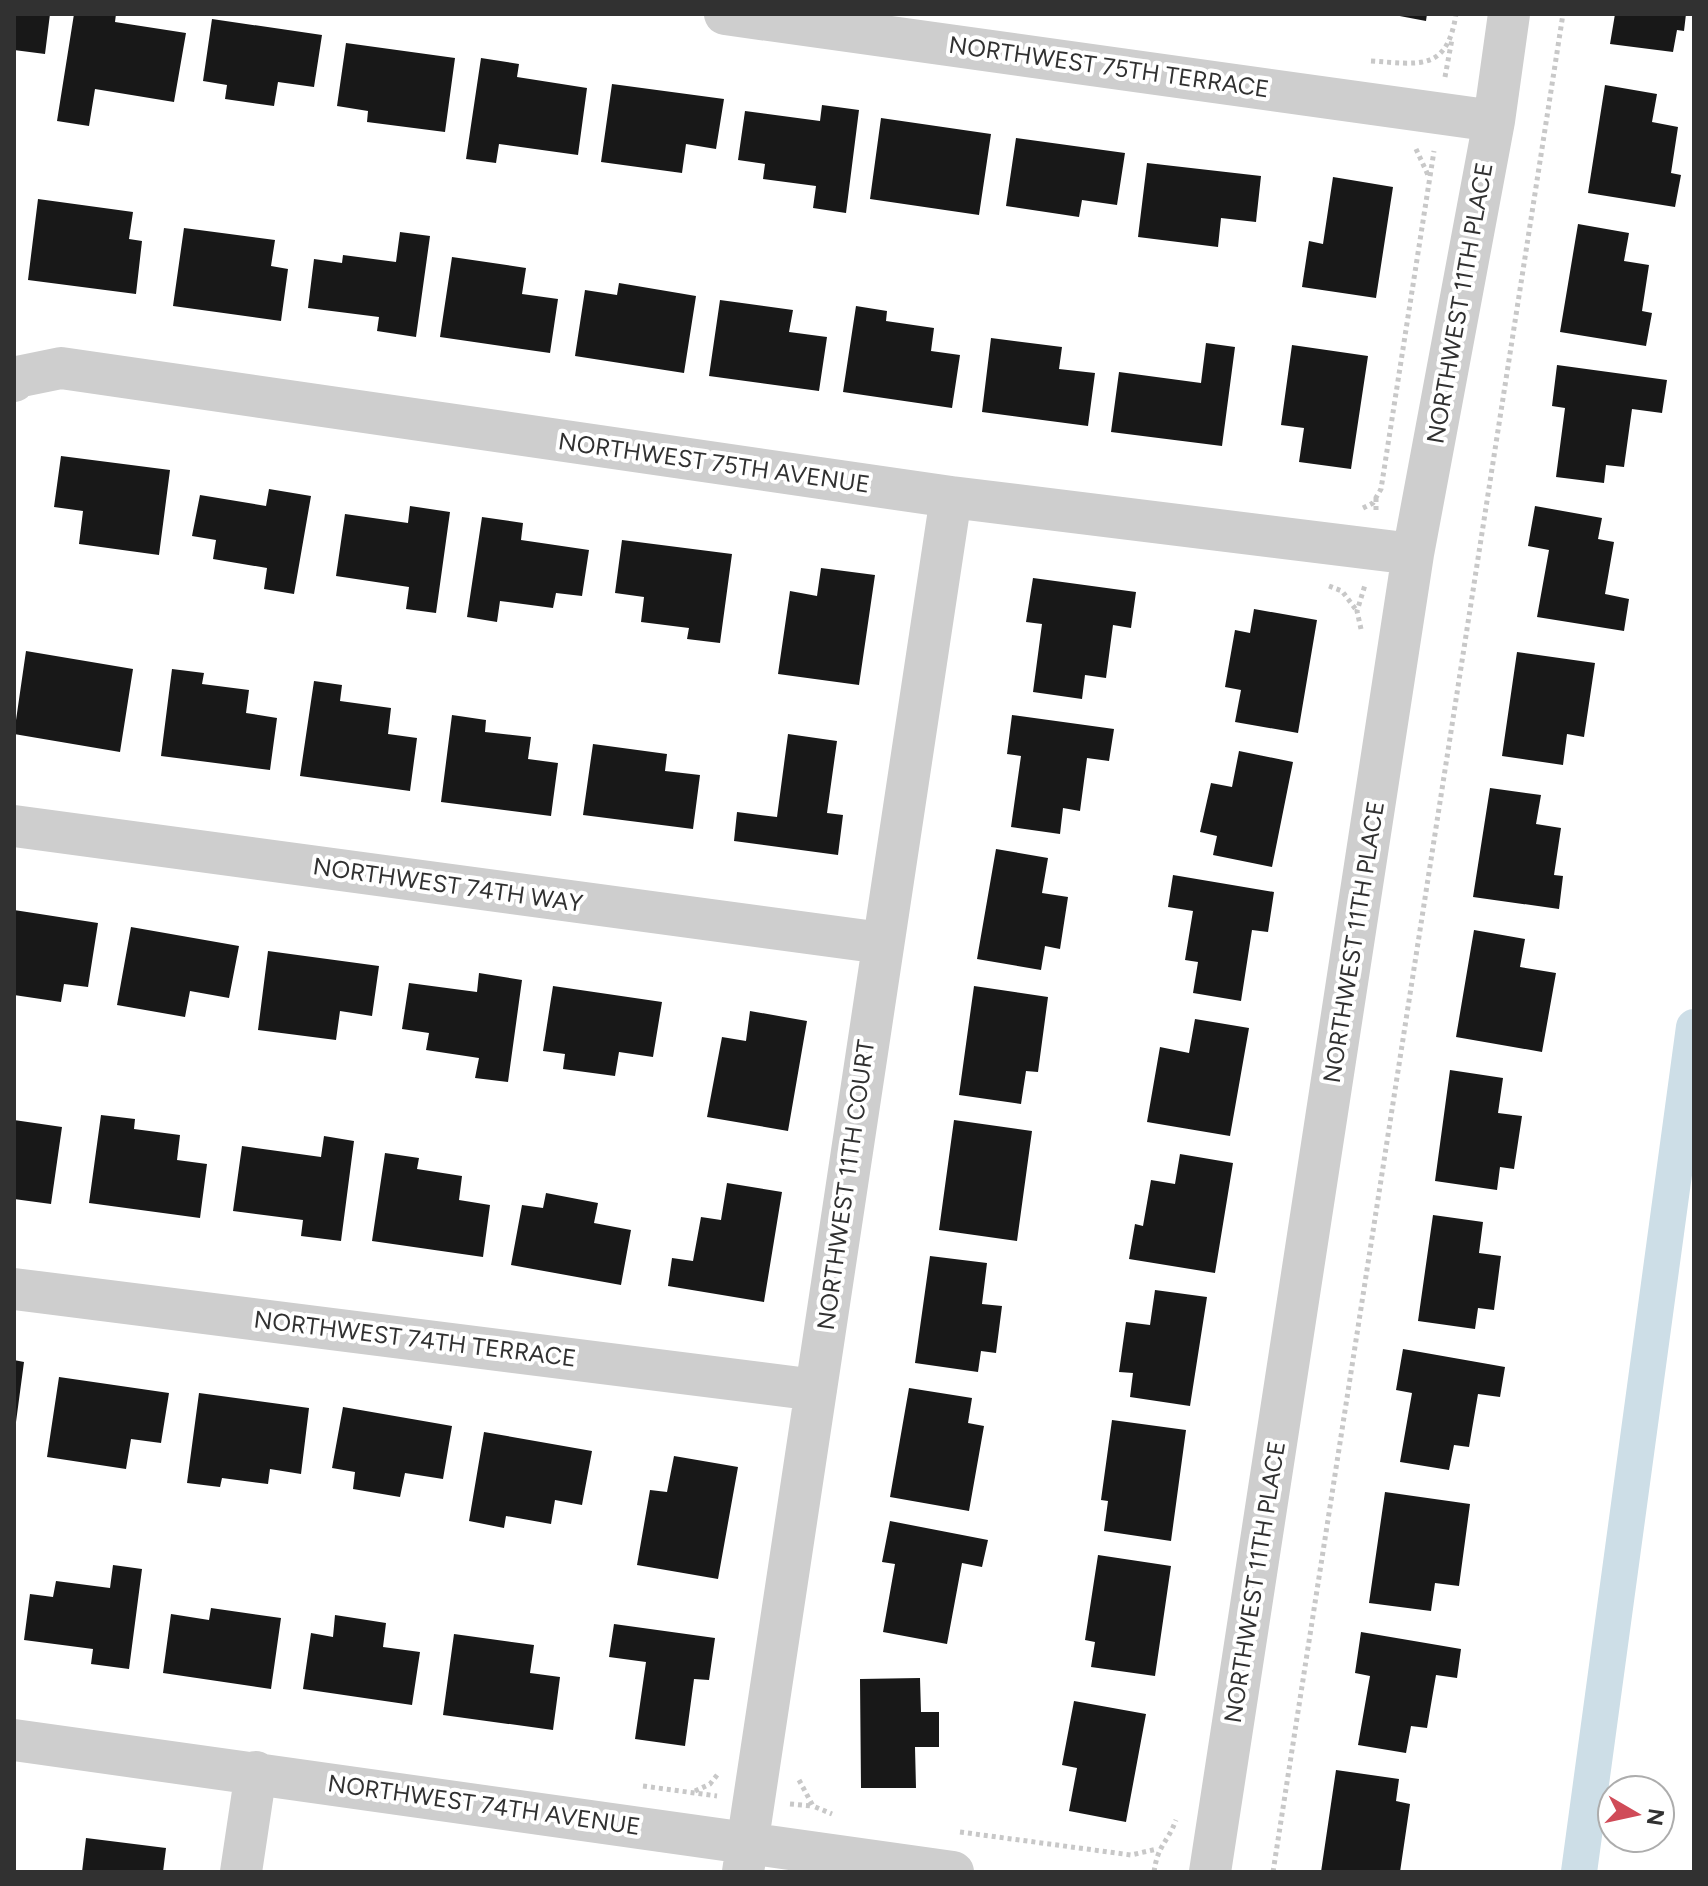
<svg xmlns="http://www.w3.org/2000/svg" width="1708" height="1886" viewBox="0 0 1708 1886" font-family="Figtree,sans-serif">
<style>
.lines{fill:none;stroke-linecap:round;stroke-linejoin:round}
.canal{stroke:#cddee7;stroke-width:36}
.building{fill:#181818}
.path{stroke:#c8c8c8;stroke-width:5;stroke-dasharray:4 4;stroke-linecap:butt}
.minor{stroke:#cecece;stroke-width:42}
.labels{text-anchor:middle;stroke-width:8;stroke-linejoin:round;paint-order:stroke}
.street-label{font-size:24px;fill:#313131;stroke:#fff}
</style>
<rect width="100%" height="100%" fill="#fff"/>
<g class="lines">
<!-- canal -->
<path class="canal" d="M 1579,1872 L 1694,1027"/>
</g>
<!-- building -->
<path class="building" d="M 14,14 L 50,14 L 45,54 L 14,50 Z
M 74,14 L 116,14 L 115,22 L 186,33 L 174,102 L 95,89 L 89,126 L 57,121 Z
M 1389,14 L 1427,14 L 1426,21 Z
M 1615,14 L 1686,14 L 1684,31 L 1677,30 L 1673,52 L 1610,44 Z
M 212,19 L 322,35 L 314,87 L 278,82 L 274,106 L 225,99 L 227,85 L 203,81 Z
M 346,43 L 455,58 L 445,132 L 367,122 L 368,111 L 337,106 Z
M 481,58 L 519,64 L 517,77 L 587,88 L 578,155 L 499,144 L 496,163 L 466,159 Z
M 612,84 L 724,99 L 716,149 L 686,144 L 682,173 L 601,162 Z
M 1605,85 L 1657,94 L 1652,122 L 1678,127 L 1671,173 L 1681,175 L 1675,207 L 1588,193 Z
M 822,105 L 859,110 L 846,213 L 813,208 L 816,186 L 763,179 L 765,164 L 738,160 L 745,111 L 820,121 Z
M 881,118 L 991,134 L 979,215 L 870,199 Z
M 1016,138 L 1125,153 L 1117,205 L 1082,200 L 1079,217 L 1006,206 Z
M 1147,163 L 1261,176 L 1256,222 L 1221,218 L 1218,247 L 1138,237 Z
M 1333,177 L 1393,187 L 1376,298 L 1302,287 L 1309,241 L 1323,244 Z
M 38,199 L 133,212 L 129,239 L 142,241 L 136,294 L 28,280 Z
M 1578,224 L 1629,233 L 1624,261 L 1649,265 L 1642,311 L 1652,313 L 1646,346 L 1560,332 Z
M 184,228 L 275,240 L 271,266 L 288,269 L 281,321 L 173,306 Z
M 400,232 L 430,236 L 416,337 L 377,331 L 379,317 L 308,308 L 314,259 L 342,263 L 343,255 L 396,262 Z
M 452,257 L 526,268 L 522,294 L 558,299 L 550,353 L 440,337 Z
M 619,283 L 696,296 L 684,373 L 575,356 L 585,290 L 617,295 Z
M 720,300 L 793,310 L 789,332 L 827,337 L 819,391 L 709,376 Z
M 856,306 L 887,311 L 886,321 L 934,328 L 931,351 L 960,355 L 952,408 L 843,392 Z
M 991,338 L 1062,347 L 1059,369 L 1095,373 L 1088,426 L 982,412 Z
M 1206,343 L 1235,347 L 1222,446 L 1111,432 L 1119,372 L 1201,383 Z
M 1292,345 L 1368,356 L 1351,469 L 1299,462 L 1304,428 L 1281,425 Z
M 1557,365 L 1667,380 L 1662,413 L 1632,409 L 1624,467 L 1606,465 L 1604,483 L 1556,477 L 1565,408 L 1552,406 Z
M 61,456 L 170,470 L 159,555 L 79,544 L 83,511 L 54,507 Z
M 269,489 L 311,496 L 294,594 L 264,589 L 267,568 L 213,559 L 216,540 L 192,536 L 200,495 L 266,506 Z
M 410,506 L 450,512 L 436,613 L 406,609 L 409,587 L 336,576 L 345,514 L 408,523 Z
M 1535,506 L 1602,518 L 1598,539 L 1614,542 L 1605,594 L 1629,599 L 1624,631 L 1537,617 L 1549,550 L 1528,546 Z
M 482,517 L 523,523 L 521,540 L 589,550 L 582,596 L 556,593 L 553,608 L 500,601 L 497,622 L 467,617 Z
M 622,540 L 732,554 L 720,643 L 687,639 L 689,628 L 641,622 L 644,597 L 615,593 Z
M 821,568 L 875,575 L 859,685 L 778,674 L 790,591 L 817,596 Z
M 1033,578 L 1136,592 L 1131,628 L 1113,625 L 1106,678 L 1085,675 L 1082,699 L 1033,692 L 1042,624 L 1026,622 Z
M 1254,609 L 1317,620 L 1298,733 L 1235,722 L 1241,690 L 1225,687 L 1235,630 L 1250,633 Z
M 26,651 L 133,669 L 120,752 L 14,734 Z
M 1517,652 L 1595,663 L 1584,737 L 1567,734 L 1563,765 L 1502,756 Z
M 172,669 L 204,673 L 202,684 L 249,690 L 246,713 L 277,718 L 270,770 L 161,756 Z
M 314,681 L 342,685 L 340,701 L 391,708 L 388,734 L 417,738 L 410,791 L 300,776 Z
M 452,715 L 486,720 L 485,732 L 531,737 L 528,759 L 558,763 L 551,816 L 441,802 Z
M 1012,715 L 1114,729 L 1109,761 L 1087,758 L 1080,811 L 1063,808 L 1060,834 L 1011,827 L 1021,756 L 1007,754 Z
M 788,734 L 837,741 L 827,813 L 843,815 L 838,855 L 734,841 L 737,812 L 777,817 Z
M 593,744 L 667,754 L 665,771 L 700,775 L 693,829 L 583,815 Z
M 1239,751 L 1293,762 L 1272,867 L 1213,855 L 1217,836 L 1200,832 L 1211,783 L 1232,787 Z
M 1490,788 L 1541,795 L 1536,824 L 1561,828 L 1554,875 L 1563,876 L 1559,909 L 1473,897 Z
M 996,849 L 1048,858 L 1042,893 L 1068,897 L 1060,949 L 1045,946 L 1041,970 L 977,959 Z
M 1173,875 L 1274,892 L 1268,932 L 1252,930 L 1241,1001 L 1193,993 L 1198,962 L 1185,960 L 1193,911 L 1168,907 Z
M 14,910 L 98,923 L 88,987 L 64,984 L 61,1002 L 14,995 Z
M 131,927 L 239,946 L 229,998 L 190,991 L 185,1017 L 117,1005 Z
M 1474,930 L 1525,939 L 1520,967 L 1556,973 L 1542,1052 L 1456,1037 Z
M 268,951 L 379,966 L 372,1016 L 340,1011 L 336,1040 L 258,1030 Z
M 479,973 L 522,980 L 508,1082 L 475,1078 L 479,1058 L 426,1050 L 429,1033 L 402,1029 L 409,983 L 477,992 Z
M 553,986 L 662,1002 L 653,1057 L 619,1052 L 615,1076 L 563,1069 L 565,1054 L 543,1051 Z
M 974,986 L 1048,997 L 1038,1072 L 1026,1071 L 1021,1104 L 959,1095 Z
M 750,1011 L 807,1021 L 788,1131 L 707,1117 L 722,1037 L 746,1041 Z
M 1195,1019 L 1249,1028 L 1230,1136 L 1147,1122 L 1160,1047 L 1189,1053 Z
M 1450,1070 L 1503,1078 L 1498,1113 L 1522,1116 L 1514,1169 L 1500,1167 L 1497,1190 L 1435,1181 Z
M 101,1115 L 135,1119 L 134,1129 L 180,1135 L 177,1160 L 207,1164 L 200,1218 L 89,1203 Z
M 14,1120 L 62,1127 L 51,1204 L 14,1199 Z
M 954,1120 L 1032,1131 L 1017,1241 L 939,1230 Z
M 324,1136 L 354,1141 L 341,1241 L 301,1236 L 303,1220 L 233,1211 L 242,1146 L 321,1157 Z
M 385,1153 L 419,1158 L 417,1169 L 462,1176 L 459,1200 L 490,1205 L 483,1257 L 372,1241 Z
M 1180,1154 L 1233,1163 L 1215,1273 L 1129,1259 L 1135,1224 L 1143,1226 L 1151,1180 L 1175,1184 Z
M 727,1183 L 782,1192 L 764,1302 L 668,1286 L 672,1258 L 693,1261 L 701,1217 L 721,1220 Z
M 546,1193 L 598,1203 L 594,1223 L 631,1230 L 621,1285 L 511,1265 L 522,1205 L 543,1208 Z
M 1433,1215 L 1483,1222 L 1479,1253 L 1501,1256 L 1494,1310 L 1478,1308 L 1475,1329 L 1418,1321 Z
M 930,1256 L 987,1263 L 982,1304 L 1002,1306 L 996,1353 L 981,1351 L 978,1372 L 915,1363 Z
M 1155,1290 L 1207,1297 L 1190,1406 L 1130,1397 L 1133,1373 L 1119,1372 L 1126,1322 L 1150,1325 Z
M 1403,1349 L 1505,1367 L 1500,1397 L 1478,1394 L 1469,1447 L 1454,1445 L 1449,1470 L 1400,1462 L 1412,1393 L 1396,1390 Z
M 14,1360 L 24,1362 L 16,1422 L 14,1422 Z
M 59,1377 L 169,1393 L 161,1443 L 131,1439 L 126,1469 L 47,1457 Z
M 909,1388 L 972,1398 L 968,1423 L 984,1426 L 969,1511 L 890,1497 Z
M 199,1393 L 309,1408 L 301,1474 L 270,1469 L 268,1484 L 222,1478 L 220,1487 L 187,1483 Z
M 343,1407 L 452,1426 L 443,1479 L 405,1473 L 400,1497 L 353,1489 L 355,1472 L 332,1468 Z
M 1112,1420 L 1186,1430 L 1171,1541 L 1104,1531 L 1108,1501 L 1101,1500 Z
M 484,1432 L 592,1451 L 582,1505 L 555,1500 L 551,1524 L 506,1516 L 504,1528 L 469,1521 Z
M 674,1456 L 738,1467 L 718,1579 L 637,1565 L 650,1490 L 667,1492 Z
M 1385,1492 L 1470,1504 L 1459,1586 L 1435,1583 L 1431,1611 L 1369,1603 Z
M 890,1521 L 988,1540 L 982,1567 L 962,1563 L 947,1644 L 883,1632 L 895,1564 L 882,1562 Z
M 1098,1555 L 1171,1566 L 1155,1676 L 1091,1667 L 1095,1642 L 1085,1640 Z
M 113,1565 L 142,1569 L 129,1669 L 91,1664 L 93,1649 L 24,1640 L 30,1594 L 53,1597 L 56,1581 L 110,1588 Z
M 211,1608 L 281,1618 L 271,1689 L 163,1673 L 171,1614 L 209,1620 Z
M 335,1615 L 386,1623 L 383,1647 L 420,1652 L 412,1705 L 303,1689 L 311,1633 L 333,1637 Z
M 614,1624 L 715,1638 L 709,1680 L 694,1679 L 685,1746 L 635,1739 L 646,1662 L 609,1657 Z
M 1361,1632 L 1461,1649 L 1457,1678 L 1436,1675 L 1427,1728 L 1411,1726 L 1406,1753 L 1358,1745 L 1370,1676 L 1355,1673 Z
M 454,1634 L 534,1645 L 530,1673 L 560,1677 L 553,1730 L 443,1715 Z
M 920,1678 L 921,1712 L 939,1712 L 939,1747 L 915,1747 L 916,1788 L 861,1788 L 860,1679 Z
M 1074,1701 L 1146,1714 L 1126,1822 L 1069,1811 L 1077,1768 L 1062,1765 Z
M 1336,1770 L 1399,1779 L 1396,1801 L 1410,1804 L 1400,1872 L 1321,1872 Z
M 86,1838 L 166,1848 L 163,1872 L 82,1872 Z"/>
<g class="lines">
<!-- path -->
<path class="path" d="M 1371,61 C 1420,64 1447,72 1456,14
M 1445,77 L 1452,39
M 1416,149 L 1428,175
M 1376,498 L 1376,513
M 1363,508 L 1373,503 L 1381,489 L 1434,151
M 1329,586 L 1342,591 L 1357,611
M 1361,629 L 1357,611 L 1365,585
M 799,1780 L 813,1806 L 832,1814
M 643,1786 L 717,1796
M 695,1791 L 710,1784 L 718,1774
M 790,1804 L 813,1806
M 960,1832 L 1131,1855 L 1157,1849
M 1154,1872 C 1158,1844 1167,1844 1176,1820
M 1273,1872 L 1563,14"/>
<!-- minor -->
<path class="minor" d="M 725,14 L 1494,121
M 14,381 L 17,377 L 61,368 L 951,497 L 1413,554
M 14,826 L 882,943
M 14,1289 L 816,1390
M 14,1740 L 953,1872
M 241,1872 L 256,1772
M 743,1872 L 951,497
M 1210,1872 L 1413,554 L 1494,121 L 1509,14"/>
</g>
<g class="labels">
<!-- street labels -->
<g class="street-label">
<text transform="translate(1109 67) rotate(8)" y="8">NORTHWEST 75TH TERRACE</text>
<text transform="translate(1460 303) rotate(-80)" y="8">NORTHWEST 11TH PLACE</text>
<text transform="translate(714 463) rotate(8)" y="8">NORTHWEST 75TH AVENUE</text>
<text transform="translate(448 885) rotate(8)" y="8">NORTHWEST 74TH WAY</text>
<text transform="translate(1354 942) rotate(-81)" y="8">NORTHWEST 11TH PLACE</text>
<text transform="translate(846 1185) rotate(-82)" y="8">NORTHWEST 11TH COURT</text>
<text transform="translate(415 1339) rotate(7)" y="8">NORTHWEST 74TH TERRACE</text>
<text transform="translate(1255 1582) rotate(-81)" y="8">NORTHWEST 11TH PLACE</text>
<text transform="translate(484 1805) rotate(8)" y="8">NORTHWEST 74TH AVENUE</text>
</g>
</g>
<!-- border -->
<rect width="1708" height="1886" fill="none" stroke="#313131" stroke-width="32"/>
<!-- north arrow -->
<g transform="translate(1636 1814) rotate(99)"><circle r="38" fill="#ffffff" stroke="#adadad" stroke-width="2"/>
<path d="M0-6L14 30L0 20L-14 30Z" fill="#d04b58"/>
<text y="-12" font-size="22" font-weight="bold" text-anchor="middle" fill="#313131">N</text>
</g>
</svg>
